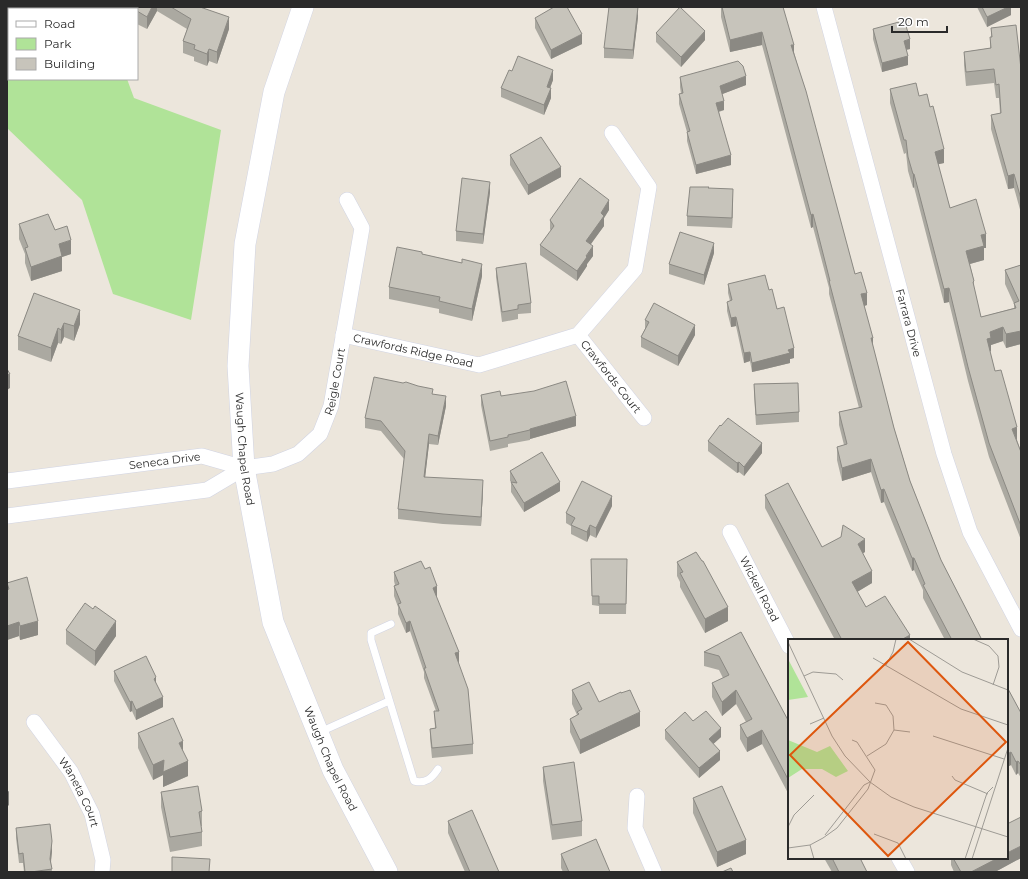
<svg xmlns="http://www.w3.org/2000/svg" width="1028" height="879" viewBox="0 0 1028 879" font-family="Montserrat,sans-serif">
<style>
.green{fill:#b0e398}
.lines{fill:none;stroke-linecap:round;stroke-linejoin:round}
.lane-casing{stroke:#d1d4e3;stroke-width:8}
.street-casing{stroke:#d1d4e3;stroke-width:16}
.secondary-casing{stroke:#d1d4e3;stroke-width:22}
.lane{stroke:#fff;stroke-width:7}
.street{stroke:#fff;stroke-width:15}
.secondary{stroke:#fff;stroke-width:21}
.wall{fill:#aba9a1}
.shaded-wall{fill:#8b8983}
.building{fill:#c7c4bb;stroke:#8b8983}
.labels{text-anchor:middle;stroke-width:3;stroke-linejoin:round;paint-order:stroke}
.street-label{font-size:11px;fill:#2a2a2a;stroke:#fff}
.inset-road{fill:none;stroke:#9e9b95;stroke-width:1}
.view{fill:#de570e;fill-opacity:0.15;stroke:#de570e;stroke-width:2}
.inset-edge{fill:none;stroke:#2a2a2a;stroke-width:2}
</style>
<rect width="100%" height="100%" fill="#ece6dc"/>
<!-- green -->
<path class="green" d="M 7,7 L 100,7 L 100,9 L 9,9 L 9,79 L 127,79 L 134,98 L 221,130 L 191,320 L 113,294 L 82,200 L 7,128 Z"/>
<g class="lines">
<defs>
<path id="lane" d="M 391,624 L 371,633 L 371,640 L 414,781 C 426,784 432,778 438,769
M 320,732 L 389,701"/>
<g id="street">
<path id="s1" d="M 824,7 L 944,454 L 970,532 L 1021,629"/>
<path id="s2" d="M 343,335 L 479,365 L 578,335 L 635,269 L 649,187 L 612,133"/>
<path id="s3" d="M 578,335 L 644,418"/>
<path id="s4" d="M 7,481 L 202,456 L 244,468 L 273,464 L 298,454 L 320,434 L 331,406 L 362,228 L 347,200"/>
<path d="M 7,516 L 207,490 L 244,468"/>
<path id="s5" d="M 730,532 L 789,646"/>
<path id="s6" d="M 34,722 L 71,772 L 92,814 L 103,860 L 102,872"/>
<path d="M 637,796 L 635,828 L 654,872"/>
<path d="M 899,858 L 907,872"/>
</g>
<g id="secondary">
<path id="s7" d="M 303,7 L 274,92 L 245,244 L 238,366 L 244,468 L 273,622 L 333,770 L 387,872"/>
</g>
</defs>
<!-- lane casing -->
<use href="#lane" class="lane-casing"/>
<!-- street casing -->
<use href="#street" class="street-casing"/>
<!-- secondary casing -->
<use href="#secondary" class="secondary-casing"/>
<!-- lane -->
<use href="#lane" class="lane"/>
<!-- street -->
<use href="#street" class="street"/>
<!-- secondary -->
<use href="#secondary" class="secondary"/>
</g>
<!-- wall -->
<path class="wall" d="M 128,7 L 200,7 L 229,29 L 217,64 L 209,61 L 207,66 L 194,61 L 194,57 L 183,53 L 183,41 L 187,29 L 157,11 L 147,29 L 137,24 L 137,9 L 131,9 Z
M 721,7 L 783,7 L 794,52 L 855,274 L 867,305 L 864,306 L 873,347 L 894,428 L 910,481 L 941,560 L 982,640 L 945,640 L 923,598 L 923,590 L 914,570 L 912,571 L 884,502 L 881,503 L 871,472 L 842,481 L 837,460 L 837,447 L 844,445 L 839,425 L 839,412 L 859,408 L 829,294 L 829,288 L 813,227 L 811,228 L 762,45 L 730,52 L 721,17 Z
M 977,7 L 1011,7 L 1011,15 L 987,27 Z
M 638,17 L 633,59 L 604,58 L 604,48 Z
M 535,18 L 582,44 L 551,59 L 535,28 Z
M 991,28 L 1021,69 L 1021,213 L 1014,188 L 1008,189 L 991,129 L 991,115 L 1000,113 L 999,98 L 996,98 L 994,83 L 966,86 L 964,65 L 964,52 L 990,48 L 990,37 L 991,37 Z
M 873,29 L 910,49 L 906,50 L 908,65 L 882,72 L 873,39 Z
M 656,33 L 705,40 L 681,67 L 656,42 Z
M 512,71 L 553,80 L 550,88 L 551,98 L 544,115 L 501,97 L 501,88 Z
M 680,77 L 746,85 L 722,94 L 724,110 L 719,112 L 731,165 L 696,174 L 687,141 L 687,132 L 679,104 L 679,94 L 681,94 L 680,87 Z
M 890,89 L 919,96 L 944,163 L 938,164 L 950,208 L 986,248 L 984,248 L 984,260 L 970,264 L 974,281 L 974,289 L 981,317 L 1014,308 L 1014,304 L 1005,284 L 1005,270 L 1021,265 L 1021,344 L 1006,348 L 1003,341 L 991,345 L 991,351 L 990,352 L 995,371 L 1021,452 L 1021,540 L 989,457 L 968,381 L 949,302 L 944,303 L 914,187 L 913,188 L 908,171 L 906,153 L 904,154 L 890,103 Z
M 510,155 L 561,177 L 528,195 L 510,165 Z
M 709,188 L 733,199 L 732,228 L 687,226 L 687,216 Z
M 490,192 L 483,244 L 456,241 L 456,231 Z
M 609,210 L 604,218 L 604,226 L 590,244 L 593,256 L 587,264 L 587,266 L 577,281 L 540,255 L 540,245 L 551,231 L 550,229 L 550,220 Z
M 19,224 L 55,230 L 71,254 L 62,257 L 62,271 L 31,281 L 25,263 L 25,254 L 19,239 Z
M 714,253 L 704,285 L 669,274 L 669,264 Z
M 422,254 L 462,263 L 482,276 L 472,321 L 439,313 L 439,309 L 389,299 L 389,287 Z
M 496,268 L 531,303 L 531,313 L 518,314 L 518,319 L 502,322 L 496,277 Z
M 728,284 L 769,290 L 777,309 L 794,358 L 790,359 L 790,363 L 752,372 L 750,361 L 744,363 L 736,326 L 731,327 L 727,311 L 727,302 L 730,301 L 728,293 Z
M 34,293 L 80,324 L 74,341 L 64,337 L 61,344 L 58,343 L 51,362 L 18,350 L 18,336 Z
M 645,320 L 695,335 L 678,366 L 641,347 L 641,337 L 645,329 Z
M 754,384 L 799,412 L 799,422 L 756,425 L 754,394 Z
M 433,394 L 446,406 L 438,445 L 429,444 L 425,477 L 483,490 L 481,526 L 443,524 L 398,519 L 398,509 L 404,459 L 381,431 L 365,428 L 365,418 Z
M 481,395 L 501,396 L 576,426 L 530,439 L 530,440 L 508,444 L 508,447 L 490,451 L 481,405 Z
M 721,426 L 762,453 L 744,476 L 739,472 L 737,473 L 708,451 L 708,441 Z
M 510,471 L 560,491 L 524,512 L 511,492 L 511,482 L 510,481 Z
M 765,495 L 822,547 L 865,552 L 863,553 L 872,583 L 857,592 L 866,607 L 910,640 L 835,640 L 765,508 Z
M 612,506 L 596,538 L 590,535 L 587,542 L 571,534 L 571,526 L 566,523 L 566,513 Z
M 591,559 L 627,569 L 626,614 L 599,614 L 599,606 L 592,605 Z
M 677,562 L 728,621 L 705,633 L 680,587 L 680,582 L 677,576 Z
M 425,569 L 437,596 L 436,596 L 459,662 L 458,662 L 473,744 L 473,754 L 432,758 L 430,738 L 430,729 L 435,728 L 434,711 L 436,711 L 424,678 L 424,672 L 410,631 L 406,633 L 398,614 L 398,607 L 394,596 L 394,586 L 395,585 L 394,581 L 394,572 Z
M 7,583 L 38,635 L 20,640 L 19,636 L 7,640 Z
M 66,630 L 116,636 L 95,666 L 66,644 Z
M 741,632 L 789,722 L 789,795 L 762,744 L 747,752 L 740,739 L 740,725 L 746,722 L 736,704 L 722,716 L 712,697 L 712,683 L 723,678 L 719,670 L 704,666 L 704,652 Z
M 114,671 L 156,684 L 163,707 L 136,720 L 132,711 L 130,712 L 114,681 Z
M 1007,687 L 1021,713 L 1021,778 L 1018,773 L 1016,775 L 1011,765 L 1007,767 Z
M 572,690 L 599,702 L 640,726 L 580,754 L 570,732 L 570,719 L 577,715 L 572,704 Z
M 693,721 L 721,737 L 713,744 L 720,760 L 699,778 L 665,739 L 665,730 Z
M 138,733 L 188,776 L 163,787 L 163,775 L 153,780 L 138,748 Z
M 543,767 L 582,821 L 582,836 L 552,840 L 543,781 Z
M 161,792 L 202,811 L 202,826 L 201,826 L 202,832 L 202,846 L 170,852 L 161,807 Z
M 693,798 L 746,854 L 717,867 L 693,813 Z
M 1021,817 L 1021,858 L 995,872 L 954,872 L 951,865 L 951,858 L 1007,858 Z
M 448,821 L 499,872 L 465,872 L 448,833 Z
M 16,828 L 52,851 L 51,863 L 52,872 L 24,872 L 23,863 L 19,863 L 16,838 Z
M 561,854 L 610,872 L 563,872 L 561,868 Z
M 824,858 L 860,858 L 867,872 L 832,872 Z"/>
<!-- shaded-wall -->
<path class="shaded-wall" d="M 152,7 L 157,7 L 157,11 L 147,29 L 147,17 Z
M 638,7 L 638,17 L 633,59 L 633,50 Z
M 1008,7 L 1011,7 L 1011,15 L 987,27 L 987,17 Z
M 229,17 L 229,29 L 217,64 L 217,52 Z
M 705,31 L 705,40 L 681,67 L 681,57 Z
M 762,32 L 762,45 L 730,52 L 730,40 Z
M 582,34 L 582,44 L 551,59 L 551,50 Z
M 910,39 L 910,49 L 904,50 L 904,41 Z
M 791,45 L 794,45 L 794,57 Z
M 209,49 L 209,61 L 207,66 L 207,54 Z
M 908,56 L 908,65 L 882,72 L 882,63 Z
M 553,70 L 553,80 L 547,96 L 547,87 Z
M 746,76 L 746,85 L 720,95 L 720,86 Z
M 551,88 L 551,98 L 544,115 L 544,105 Z
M 724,101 L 724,110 L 716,112 L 716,103 Z
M 944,149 L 944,163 L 935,165 L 935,152 Z
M 731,155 L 731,165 L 696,174 L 696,165 Z
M 561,167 L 561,177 L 528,195 L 528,185 Z
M 913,174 L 914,174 L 914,187 L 913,188 Z
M 1014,174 L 1014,188 L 1008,189 L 1008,176 Z
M 490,182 L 490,192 L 483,244 L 483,234 Z
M 733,189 L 733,199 L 732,228 L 732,218 Z
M 609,200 L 609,210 L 604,218 L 604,226 L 586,251 L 586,241 L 601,213 Z
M 813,214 L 813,227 L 811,228 L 811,215 Z
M 986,234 L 986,248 L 984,248 L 984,260 L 966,265 L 966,251 L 981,235 Z
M 71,240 L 71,254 L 62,257 L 62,271 L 31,281 L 31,267 L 59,244 Z
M 714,243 L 714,253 L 704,285 L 704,275 Z
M 593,246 L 593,256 L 587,264 L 587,266 L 577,281 L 577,271 Z
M 482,264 L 482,276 L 472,321 L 472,309 Z
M 949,288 L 949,302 L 944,303 L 944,289 Z
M 867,293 L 867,305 L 861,307 L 861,294 Z
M 80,310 L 80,324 L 74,341 L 74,326 Z
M 736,317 L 736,326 L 731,327 L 731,318 Z
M 64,323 L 64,337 L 61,344 L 61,330 Z
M 695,325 L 695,335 L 678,366 L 678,356 Z
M 1003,327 L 1003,341 L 991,345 L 991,351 L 987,352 L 987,339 L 990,332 Z
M 58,328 L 58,343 L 51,362 L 51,348 Z
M 1021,331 L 1021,344 L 1006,348 L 1006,334 Z
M 871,338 L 873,338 L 873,351 Z
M 794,348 L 794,358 L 790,359 L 790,363 L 752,372 L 752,363 Z
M 750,352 L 750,361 L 744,363 L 744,353 Z
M 10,374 L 10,388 L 7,390 L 7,375 Z
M 446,396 L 446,406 L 438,445 L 438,436 Z
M 576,416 L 576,426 L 530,439 L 530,429 Z
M 1017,427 L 1017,441 L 1012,429 Z
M 429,434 L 429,444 L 424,487 L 424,477 Z
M 762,443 L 762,453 L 744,476 L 744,467 Z
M 871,459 L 871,472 L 842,481 L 842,468 Z
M 739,462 L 739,472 L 737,473 L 737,463 Z
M 483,480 L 483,490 L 481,526 L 481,517 Z
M 560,482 L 560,491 L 524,512 L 524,503 Z
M 884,489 L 884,502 L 881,503 L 881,490 Z
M 612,496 L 612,506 L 596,538 L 596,528 Z
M 590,525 L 590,535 L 587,542 L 587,532 Z
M 865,539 L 865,552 L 858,556 L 858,544 Z
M 912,558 L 914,558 L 914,570 L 912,571 Z
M 872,571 L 872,583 L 852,595 L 852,582 Z
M 437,586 L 437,596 L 433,598 L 433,588 Z
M 728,607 L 728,621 L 705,633 L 705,619 Z
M 38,621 L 38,635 L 20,640 L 20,626 Z
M 116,621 L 116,636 L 95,666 L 95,651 Z
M 410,621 L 410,631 L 406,633 L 406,623 Z
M 19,622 L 19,636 L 7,640 L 7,626 Z
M 910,635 L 910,640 L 901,640 Z
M 459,652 L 459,662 L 455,663 L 455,653 Z
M 156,677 L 156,687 L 154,679 Z
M 736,690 L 736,704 L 722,716 L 722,702 Z
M 163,697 L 163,707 L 136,720 L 136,710 Z
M 132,701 L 132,711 L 130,712 L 130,702 Z
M 640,712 L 640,726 L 580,754 L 580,740 Z
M 721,728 L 721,737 L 709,748 L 709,739 Z
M 762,730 L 762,744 L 747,752 L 747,738 Z
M 183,741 L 183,756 L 179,743 Z
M 720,751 L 720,760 L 699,778 L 699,768 Z
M 1011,752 L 1011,765 L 1007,767 L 1007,754 Z
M 164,760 L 188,761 L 188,776 L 163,787 L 163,775 L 153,780 L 153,765 Z
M 1018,761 L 1018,773 L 1016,775 L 1016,762 Z
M 9,791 L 9,805 L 7,807 L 7,792 Z
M 746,840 L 746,854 L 717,867 L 717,852 Z
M 52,841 L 52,851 L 50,868 L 50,859 Z
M 1021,846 L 1021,858 L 995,872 L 971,872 L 998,858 L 1007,858 L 1007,853 Z"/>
<!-- building -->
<path class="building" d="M 131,7 L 152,7 L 147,17 L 137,11 L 137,9 L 133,9 L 131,8 Z
M 171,7 L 200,7 L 229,17 L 217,52 L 209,49 L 207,54 L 194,49 L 195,45 L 183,41 L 191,19 Z
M 554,7 L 567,7 L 582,34 L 551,50 L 535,18 Z
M 609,7 L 638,7 L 633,50 L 604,48 Z
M 680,7 L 705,31 L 681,57 L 656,33 Z
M 722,7 L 783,7 L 794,45 L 791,45 L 806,91 L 855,274 L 861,272 L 867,293 L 861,294 L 873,338 L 871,338 L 894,428 L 910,481 L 941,560 L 982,640 L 952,640 L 923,585 L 925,584 L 914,558 L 912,558 L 884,489 L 881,490 L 871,459 L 842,468 L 837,447 L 847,444 L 839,412 L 862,407 L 829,281 L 830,281 L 813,214 L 811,215 L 762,32 L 730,40 Z
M 982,7 L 1008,7 L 987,17 Z
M 899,22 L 899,24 L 905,23 L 910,39 L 904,41 L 908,56 L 882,63 L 873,29 Z
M 1016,25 L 1021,69 L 1021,199 L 1014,174 L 1008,176 L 991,115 L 1001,113 L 999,84 L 996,85 L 994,69 L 966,72 L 964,52 L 991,48 L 990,37 L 992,37 L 991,28 Z
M 518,56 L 553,70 L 547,87 L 551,88 L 544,105 L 501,88 L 509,70 L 512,71 Z
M 738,61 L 743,66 L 746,76 L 720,86 L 724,101 L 716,103 L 731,155 L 696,165 L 687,132 L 690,131 L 679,94 L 683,93 L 680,77 Z
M 916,83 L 919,96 L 927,94 L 930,107 L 933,106 L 944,149 L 935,152 L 950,208 L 976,199 L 986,234 L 981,235 L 984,246 L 966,251 L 974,281 L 973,282 L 981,317 L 1016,308 L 1014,303 L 1019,301 L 1005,270 L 1021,265 L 1021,331 L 1006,334 L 1003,327 L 990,332 L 991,338 L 987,339 L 995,371 L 1001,370 L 1017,427 L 1012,429 L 1021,452 L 1021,526 L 989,443 L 968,367 L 949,288 L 944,289 L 914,174 L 913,174 L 908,157 L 906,140 L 904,140 L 890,89 Z
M 541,137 L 561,167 L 528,185 L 510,155 Z
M 462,178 L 490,182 L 483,234 L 456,231 Z
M 580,178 L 609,200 L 601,213 L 604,216 L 586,241 L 593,246 L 586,256 L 587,257 L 577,271 L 540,245 L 554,226 L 550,220 Z
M 690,187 L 709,187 L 708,188 L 733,189 L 732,218 L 687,216 Z
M 48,214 L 55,230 L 67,226 L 71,240 L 59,244 L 62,256 L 31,267 L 25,248 L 28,247 L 19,224 Z
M 680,232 L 714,243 L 704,275 L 669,264 Z
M 397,247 L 422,252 L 422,254 L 462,263 L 462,259 L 482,264 L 472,309 L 439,301 L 440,297 L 389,287 Z
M 526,263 L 531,303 L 518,305 L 518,309 L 502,312 L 496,268 Z
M 765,275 L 769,290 L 772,289 L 777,309 L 784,307 L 794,348 L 788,350 L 790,353 L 752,363 L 750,352 L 744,353 L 736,317 L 731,318 L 727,302 L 732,300 L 728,284 Z
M 34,293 L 80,310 L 74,326 L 64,323 L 61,330 L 58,328 L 51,348 L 18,336 Z
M 654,303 L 695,325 L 678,356 L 641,337 L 649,322 L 645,320 Z
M 7,369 L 10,374 L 7,375 Z
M 374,377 L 403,383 L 406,382 L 418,386 L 433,389 L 432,394 L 446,396 L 438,436 L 429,434 L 424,477 L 483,480 L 481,517 L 443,514 L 398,509 L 405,451 L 381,421 L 365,418 Z
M 566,381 L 576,416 L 530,429 L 530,430 L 508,435 L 508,437 L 490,441 L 481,395 L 500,391 L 501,396 L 534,391 Z
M 798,383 L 799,412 L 756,415 L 754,384 Z
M 728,418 L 762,443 L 744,467 L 739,462 L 737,463 L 708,441 L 720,425 L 721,426 Z
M 542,452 L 560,482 L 524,503 L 511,482 L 517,483 L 510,471 Z
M 582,481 L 612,496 L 596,528 L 590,525 L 587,532 L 571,525 L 575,518 L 566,513 Z
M 788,483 L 822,547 L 841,537 L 843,525 L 865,539 L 858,544 L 872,571 L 852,582 L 866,607 L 885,596 L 910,635 L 901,640 L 842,640 L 765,495 Z
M 696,552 L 702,561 L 703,561 L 728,607 L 705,619 L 680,573 L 683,572 L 677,562 Z
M 591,559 L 627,559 L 626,604 L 599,604 L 599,596 L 592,596 Z
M 421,561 L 425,569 L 430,567 L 437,586 L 433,588 L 459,652 L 455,653 L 468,689 L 473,744 L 432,748 L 430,729 L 436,728 L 434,711 L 439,711 L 424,668 L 426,668 L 410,621 L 406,623 L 398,604 L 401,603 L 394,586 L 399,584 L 394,572 Z
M 27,577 L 38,621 L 20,626 L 19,622 L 7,626 L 7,590 L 9,589 L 7,583 Z
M 85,603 L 93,609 L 95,606 L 116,621 L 95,651 L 66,630 Z
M 741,632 L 789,722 L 789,781 L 762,730 L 747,738 L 740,725 L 752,719 L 736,690 L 722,702 L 712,683 L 729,675 L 719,656 L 704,652 Z
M 146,656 L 156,677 L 154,679 L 163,697 L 136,710 L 132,701 L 130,702 L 114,671 Z
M 589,682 L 599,702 L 621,692 L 621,693 L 630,690 L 640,712 L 580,740 L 570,719 L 579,714 L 577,712 L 582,709 L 572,690 Z
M 1007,687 L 1021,713 L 1021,765 L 1018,761 L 1016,762 L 1011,752 L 1007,754 Z
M 706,711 L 721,728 L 709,739 L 720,751 L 699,768 L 665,730 L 685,712 L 693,721 Z
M 173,718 L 183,741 L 179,743 L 188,761 L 163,772 L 164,760 L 153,765 L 138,733 Z
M 574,762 L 582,821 L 552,825 L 543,767 Z
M 198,786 L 202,811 L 199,812 L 202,832 L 170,837 L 161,792 Z
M 722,786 L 746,840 L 717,852 L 693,798 Z
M 472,810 L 499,872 L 470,872 L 448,821 Z
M 1021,817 L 1021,846 L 1007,853 L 1007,824 Z
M 50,824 L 52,841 L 50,859 L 52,869 L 31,872 L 25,872 L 23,853 L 19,854 L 16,828 Z
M 596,839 L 610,872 L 569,872 L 561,854 Z
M 172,857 L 210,859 L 209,872 L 172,872 Z
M 832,858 L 860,858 L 867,872 L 839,872 Z
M 953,858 L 998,858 L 971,872 L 961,872 Z
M 731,868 L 733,872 L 722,872 Z"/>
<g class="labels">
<!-- street labels -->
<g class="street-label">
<text dy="4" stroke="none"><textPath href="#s1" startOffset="327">Farrara Drive</textPath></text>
<text dy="4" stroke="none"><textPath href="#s2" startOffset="72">Crawfords Ridge Road</textPath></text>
<text dy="4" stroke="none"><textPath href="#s3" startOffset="53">Crawfords Court</textPath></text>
<text dy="4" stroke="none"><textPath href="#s4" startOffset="381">Reigle Court</textPath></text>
<text dy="4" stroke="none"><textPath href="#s7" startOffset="450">Waugh Chapel Road</textPath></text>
<text dy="4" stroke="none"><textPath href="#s4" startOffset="159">Seneca Drive</textPath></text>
<text dy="4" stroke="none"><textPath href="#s5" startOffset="64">Wickell Road</textPath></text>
<text dy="4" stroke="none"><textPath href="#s7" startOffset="774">Waugh Chapel Road</textPath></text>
<text dy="4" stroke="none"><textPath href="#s6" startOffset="84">Waneta Court</textPath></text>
</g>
</g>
<!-- overview -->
<g transform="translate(788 639)">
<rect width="220" height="220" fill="#ece6dc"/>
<path d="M 0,20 L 20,58 L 0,61 ZM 0,101 L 29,113 L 42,107 L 60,132 L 48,138 L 34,130 L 14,130 L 0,139 Z" fill="#b0e398"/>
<path class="inset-road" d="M 121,0 L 174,33 L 220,51M 185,0 L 201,7 L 210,17 L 211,28 L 205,46M 0,3 L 44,97 L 57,117 L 82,143 L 103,158 L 126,168 L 220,198M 85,19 L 173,70 L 220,86M 98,26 L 105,13 L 108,0M 16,37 L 25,33 L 48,35 L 55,41M 22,85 L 36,79M 106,91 L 122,93M 145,97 L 216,120M 79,117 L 98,105 L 106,91 L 105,77 L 98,66 L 87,64M 164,137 L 167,141 L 200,155M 0,188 L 6,176 L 26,156M 86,195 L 110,204 L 118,220M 37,196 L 76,146 L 82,143M 22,206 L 26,220M 0,209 L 22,206 L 35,199 L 49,189 L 80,150 L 87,131 L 69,103 L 64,101M 177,220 L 199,154 L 205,148M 184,220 L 220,109"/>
<path class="view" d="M 120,3 L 218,103 L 100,217 L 2,116 Z"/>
<rect width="220" height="220" class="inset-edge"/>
</g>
<!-- border -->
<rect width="1028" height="879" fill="none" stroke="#2a2a2a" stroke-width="16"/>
<!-- legend -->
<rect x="8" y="8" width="130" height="72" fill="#ffffff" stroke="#aaaaaa"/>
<rect x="16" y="21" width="20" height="6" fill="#ffffff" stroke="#aaaaaa"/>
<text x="44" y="28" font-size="12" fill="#2a2a2a">Road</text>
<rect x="16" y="38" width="20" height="12" fill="#b0e398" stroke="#aaaaaa"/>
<text x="44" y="48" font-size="12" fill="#2a2a2a">Park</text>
<rect x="16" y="58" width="20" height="12" fill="#c7c4bb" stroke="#aaaaaa"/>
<text x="44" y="68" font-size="12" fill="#2a2a2a">Building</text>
<!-- scale -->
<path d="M892 26v6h55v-6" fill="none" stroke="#2a2a2a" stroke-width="2"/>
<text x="898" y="26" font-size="12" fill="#2a2a2a" stroke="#ffffff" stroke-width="3" paint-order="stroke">20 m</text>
</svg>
